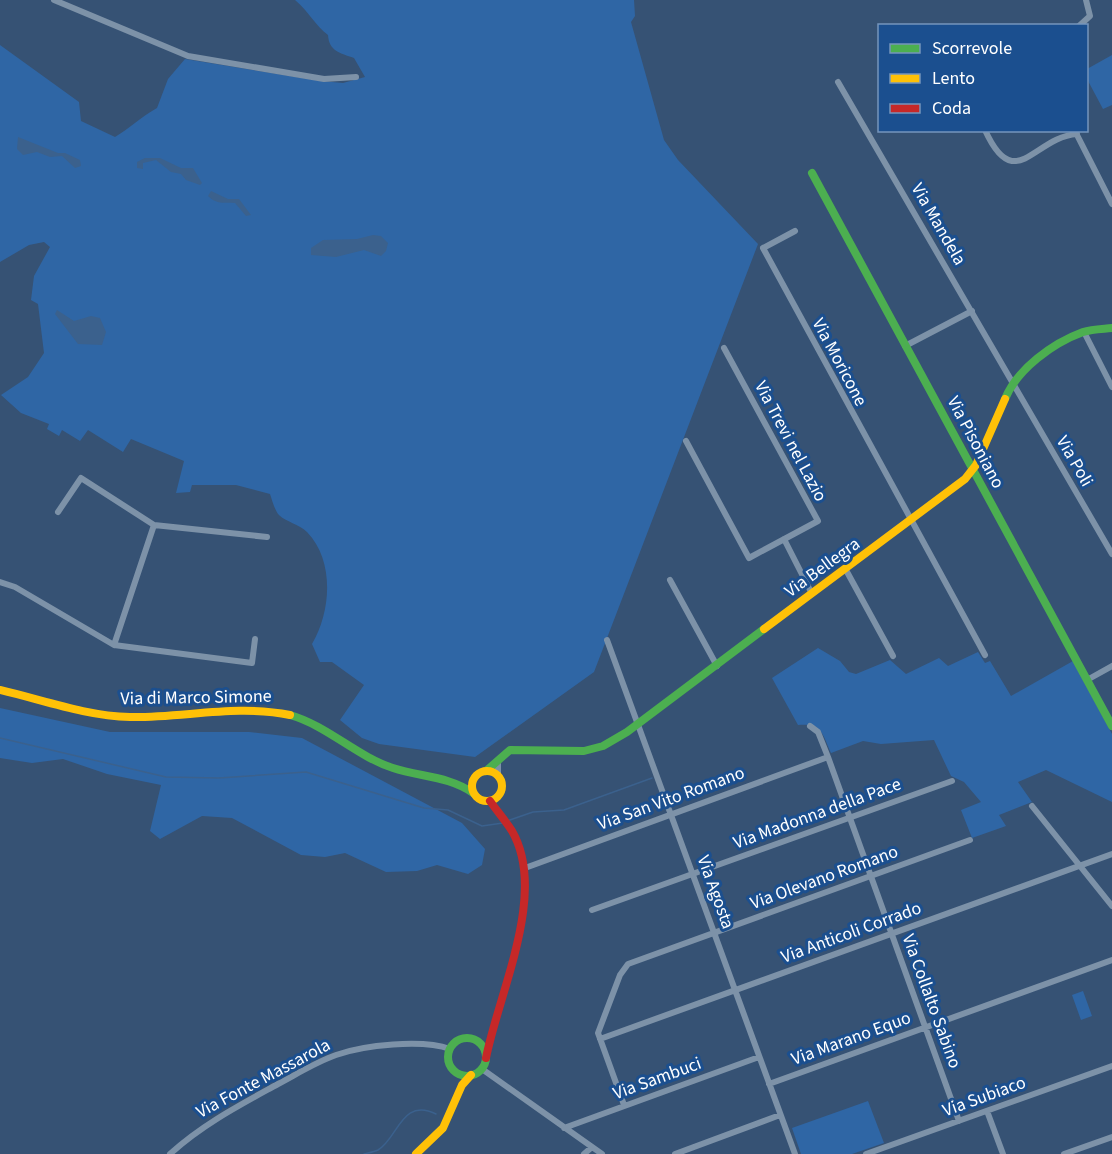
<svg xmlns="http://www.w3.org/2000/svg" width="1112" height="1154" viewBox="0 0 1112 1154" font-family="'Source Sans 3',sans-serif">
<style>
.green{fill:#2f66a5}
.water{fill:#3b618d}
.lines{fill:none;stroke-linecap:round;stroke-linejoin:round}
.stream{stroke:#3b618d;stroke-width:1.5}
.street{stroke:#7d92a8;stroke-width:6}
.fast{stroke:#4caf50;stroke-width:8}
.slow{stroke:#ffc107;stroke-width:8}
.jam{stroke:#c62828;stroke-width:8}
.labels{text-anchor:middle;stroke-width:6;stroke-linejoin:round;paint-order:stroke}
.street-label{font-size:18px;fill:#fff;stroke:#1b4f8f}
</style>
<rect width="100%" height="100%" fill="#365274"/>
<!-- green -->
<path class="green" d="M 295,0 L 634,0 L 635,16 L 631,22 L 664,140 L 678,160 L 758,244 L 594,672 L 475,757 L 379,744 L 362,738 L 340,720 L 364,685 L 332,662 L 320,662 L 312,644 C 331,612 335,561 307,532 C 299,524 286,522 279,515 C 275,511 272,500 270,494 L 236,485 L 192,485 L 190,492 L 176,493 L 184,461 L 131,439 L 123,452 L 88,430 L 80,441 L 62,430 L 59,436 L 47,429 L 49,424 L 21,413 L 1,395 L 28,377 L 44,353 L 38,304 L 31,300 L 34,276 L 50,247 L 44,242 L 29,245 L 0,262 L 0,45 L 79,102 L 81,121 L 115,137 C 130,128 141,117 157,108 L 168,79 L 185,59 L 321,81 L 343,83 L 365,77 L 354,58 C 340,53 329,51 328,35 C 315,25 310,13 295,0 Z
M 1112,55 L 1112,105 L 1103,109 L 1087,79 L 1087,69 Z
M 818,648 L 840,661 L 849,672 L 856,674 L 890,660 L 906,674 L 939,658 L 948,666 L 978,652 L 985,663 L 990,661 L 1011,696 L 1073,661 L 1112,734 L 1112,802 L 1046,770 L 1018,782 L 1032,802 L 999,815 L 1006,826 L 972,838 L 961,810 L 981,802 L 964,782 L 951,776 L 934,740 L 881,744 L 863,741 L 831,753 C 822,733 822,723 798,725 L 772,678 Z
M 0,708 L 110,732 L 249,732 L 302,738 L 462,823 L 485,849 L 482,865 L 468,874 L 437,865 L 417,871 L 386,872 L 345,853 L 325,857 L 301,855 L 232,818 L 202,816 L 160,839 L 150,831 L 161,785 L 107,774 L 63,759 L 32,763 L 0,758 Z
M 1083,991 L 1092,1016 L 1081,1020 L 1072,995 Z
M 868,1101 L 884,1143 L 852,1154 L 801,1154 L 792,1128 Z"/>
<!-- water -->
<path class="water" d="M 18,137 L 58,153 L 65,153 L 80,160 L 81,166 L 75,168 L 62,156 L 50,157 L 37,152 L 23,155 L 17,149 Z
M 145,158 L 160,158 L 181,168 L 193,168 L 202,183 L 200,185 L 186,180 L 181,174 L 171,172 L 156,160 L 143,163 L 143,169 L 137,168 L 137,162 Z
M 211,191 L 228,199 L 239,199 L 251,215 L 246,216 L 235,203 C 224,202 217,205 208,196 Z
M 373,235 L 381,236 L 388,243 L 386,251 L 381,256 L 364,250 L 336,257 L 311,255 L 311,248 L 323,240 L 357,239 Z
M 57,310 L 74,321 L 91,316 L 100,318 L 106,332 L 102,345 L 78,344 L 55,314 Z"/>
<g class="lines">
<!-- stream -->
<path class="stream" d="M 0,738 L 166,777 L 219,778 L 306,772 L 424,808 L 448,810 L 482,826 L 503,823
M 507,821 L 533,812 L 564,810 L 652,778
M 364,1154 C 368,1153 374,1152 378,1150 C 398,1139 401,1097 436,1114"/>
<!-- street -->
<path class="street" d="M 54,0 L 188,56 L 324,79 L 356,77
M 1079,26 L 1090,16 L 1086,0
M 838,82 L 1112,554
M 985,130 C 1015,196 1034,137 1077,134
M 1075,131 L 1112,204
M 795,231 L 763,248 L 985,655
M 1084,332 L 1112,387
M 905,346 L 972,311
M 686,441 L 749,558 L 818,521 L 724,348
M 154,525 L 267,537
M 784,539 L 812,594
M 846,570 L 893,656
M 670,580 L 717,666
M 0,582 L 15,587 L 114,645 L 154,525 L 81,478 L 58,512
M 607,640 L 795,1154
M 114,645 L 252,663 L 255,639
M 1087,680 L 1112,666
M 810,726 L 818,732 L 828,757 L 959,1121
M 498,776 L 498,761
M 1032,806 L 1112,906
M 525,868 L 828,757
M 592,910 L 952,781
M 600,1039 L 1112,854
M 482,1069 L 602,1154
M 769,1084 L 1112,960
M 624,1105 L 598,1033 L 620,975 L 628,964 L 970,840
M 987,1111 L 1003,1154
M 564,1128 L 759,1057
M 170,1154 C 203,1124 240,1105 278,1084 C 297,1074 316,1062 336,1055 C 364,1045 422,1039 450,1049
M 584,1154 L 592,1147
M 675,1154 L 780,1115
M 866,1154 L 1112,1066
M 1064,1154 L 1112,1137"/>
<!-- fast -->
<path class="fast" d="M 812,173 L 1112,726
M 1005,399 C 1017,369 1053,343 1083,332 C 1092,329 1103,329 1112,328
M 290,715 C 328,726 356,756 393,768 C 420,777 449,776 473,793
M 486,771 L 510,750 L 584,751 L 603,746 L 627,732 L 764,629
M448 1057a19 19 0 1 1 38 0a19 19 0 1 1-38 0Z"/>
<!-- slow -->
<path class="slow" d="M 764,629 L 965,479 L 976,465 L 1005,399
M 0,690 C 43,700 86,716 130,717 C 183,718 237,704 290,715
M472 786a15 15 0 1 1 30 0a15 15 0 1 1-30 0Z
M 416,1154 L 443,1128 L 462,1085 L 471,1075"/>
<!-- jam -->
<path class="jam" d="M 486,1058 C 499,992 548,893 512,831 C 505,820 497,811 490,801"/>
</g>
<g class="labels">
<!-- street labels -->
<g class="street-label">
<text transform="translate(939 224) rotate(60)" y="6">Via Mandela</text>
<text transform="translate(840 362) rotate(62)" y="6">Via Moricone</text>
<text transform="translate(791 441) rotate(62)" y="6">Via Trevi nel Lazio</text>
<text transform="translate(976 442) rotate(62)" y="6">Via Pisoniano</text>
<text transform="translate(1075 461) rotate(60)" y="6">Via Poli</text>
<text transform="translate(822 567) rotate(-36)" y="6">Via Bellegra</text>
<text transform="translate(196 697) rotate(-1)" y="6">Via di Marco Simone</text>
<text transform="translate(671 798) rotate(-20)" y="6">Via San Vito Romano</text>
<text transform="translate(817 813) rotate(-20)" y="6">Via Madonna della Pace</text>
<text transform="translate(824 877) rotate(-20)" y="6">Via Olevano Romano</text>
<text transform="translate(716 892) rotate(70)" y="6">Via Agosta</text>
<text transform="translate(851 932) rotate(-20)" y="6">Via Anticoli Corrado</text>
<text transform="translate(932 1001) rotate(70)" y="6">Via Collalto Sabino</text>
<text transform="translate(851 1038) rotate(-20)" y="6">Via Marano Equo</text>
<text transform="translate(263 1078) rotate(-28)" y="6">Via Fonte Massarola</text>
<text transform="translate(657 1078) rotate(-20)" y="6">Via Sambuci</text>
<text transform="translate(984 1096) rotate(-20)" y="6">Via Subiaco</text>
</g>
</g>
<!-- legend -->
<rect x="878" y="24" width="210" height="108" fill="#1b4f8f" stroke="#7695bc" stroke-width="1.5"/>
<rect x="890" y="44" width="30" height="9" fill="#4caf50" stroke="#7695bc" stroke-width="1.5"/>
<text x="932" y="54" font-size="18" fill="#ffffff">Scorrevole</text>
<rect x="890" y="74" width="30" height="9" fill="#ffc107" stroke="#7695bc" stroke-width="1.5"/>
<text x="932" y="84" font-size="18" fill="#ffffff">Lento</text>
<rect x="890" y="104" width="30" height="9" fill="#c62828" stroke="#7695bc" stroke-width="1.5"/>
<text x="932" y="114" font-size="18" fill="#ffffff">Coda</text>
</svg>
